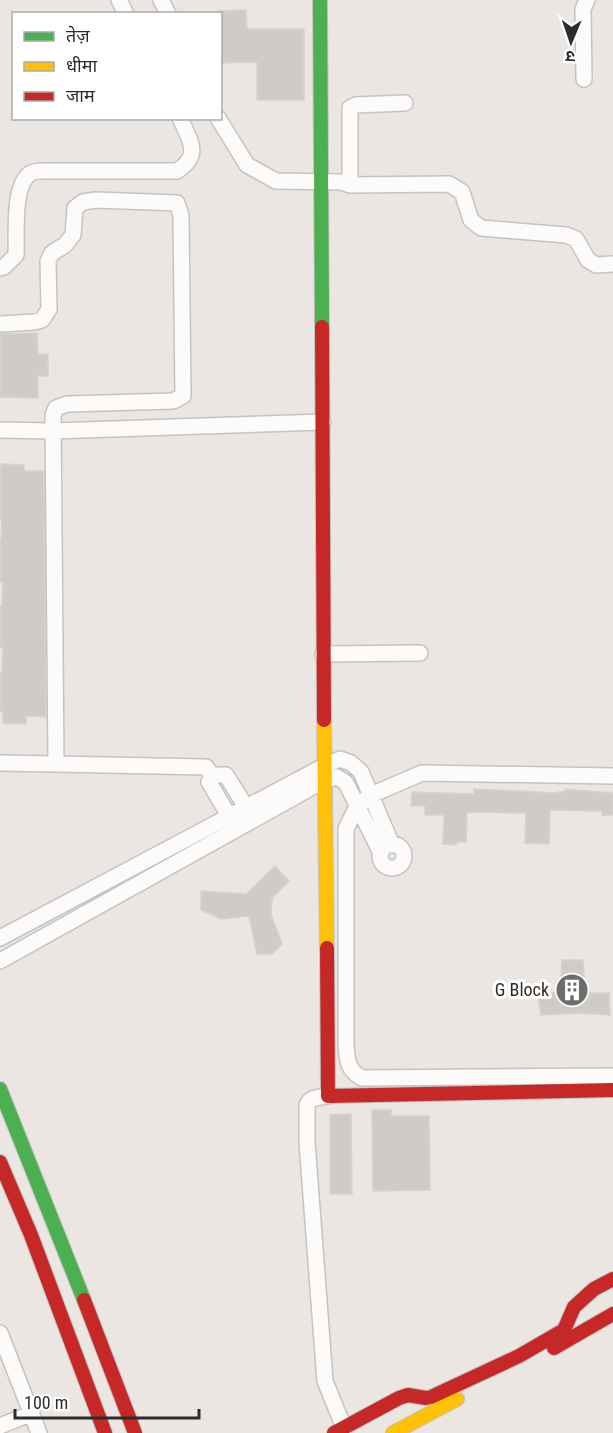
<svg xmlns="http://www.w3.org/2000/svg" width="613" height="1433" viewBox="0 0 613 1433" font-family="'Roboto Condensed','Noto Sans Devanagari',sans-serif">
<style>
.building{fill:#cfccc8;stroke:#d6d2cd;stroke-width:1.5}
.lines{fill:none;stroke-linecap:round;stroke-linejoin:round}
.street-casing{stroke:#c4c2c3;stroke-width:18}
.fast-casing{stroke:#c4c2c3;stroke-width:16}
.slow-casing{stroke:#c4c2c3;stroke-width:16}
.jam-casing{stroke:#c4c2c3;stroke-width:16}
.street{stroke:#fcfbfa;stroke-width:15}
.fast{stroke:#4caf50;stroke-width:14}
.slow{stroke:#ffc107;stroke-width:14}
.jam{stroke:#c62828;stroke-width:14}
.labels{text-anchor:middle;stroke-width:6;stroke-linejoin:round;paint-order:stroke}
.poi-label{font-size:18px;fill:#2c2c2c;stroke:#fff;text-anchor:end}
</style>
<rect width="100%" height="100%" fill="#ebe6e1"/>
<!-- building -->
<path class="building" d="M 246,10 L 247,29 L 304,29 L 304,100 L 257,100 L 257,62 L 220,63 L 220,11 Z
M 37,333 L 38,354 L 48,354 L 48,376 L 38,376 L 38,398 L 0,397 L 0,334 Z
M 1,464 L 24,465 L 24,471 L 44,471 L 46,717 L 26,716 L 26,724 L 3,723 L 3,712 L 0,712 L 0,672 L 2,672 L 3,648 L 0,648 L 0,606 L 2,606 L 3,582 L 0,582 L 0,541 L 1,541 L 2,519 L 0,519 Z
M 474,789 L 558,793 L 558,792 L 565,792 L 565,789 L 613,793 L 613,815 L 602,815 L 602,811 L 550,810 L 549,844 L 525,843 L 526,813 L 467,812 L 466,842 L 456,842 L 456,845 L 443,844 L 444,815 L 425,815 L 425,806 L 411,806 L 412,792 L 474,794 Z
M 275,866 L 289,881 L 272,898 L 271,914 L 282,944 L 272,954 L 257,954 L 249,916 L 221,919 L 201,910 L 201,891 L 246,894 Z
M 562,960 L 583,960 L 585,993 L 609,993 L 610,1015 L 579,1013 L 541,1015 L 538,995 L 560,992 Z
M 372,1110 L 391,1110 L 391,1116 L 429,1116 L 430,1190 L 373,1191 Z
M 351,1114 L 352,1194 L 330,1194 L 330,1115 Z"/>
<g class="lines">
<defs>
<path id="street" d="M 119,0 L 126,14
M 161,0 L 168,14
M 584,79 L 583,9 L 587,0
M 218,118 L 247,165 L 276,181 L 341,182 L 350,185 L 449,184 L 462,192 L 471,220 L 481,228 L 566,235 L 576,239 L 588,260 L 596,265 L 613,264
M 350,185 L 350,108 L 356,105 L 405,103
M 0,268 L 4,267 L 16,255 C 17,235 12,184 31,173 C 34,171 40,171 45,171 L 177,171 C 202,155 190,141 180,118
M 0,324 L 34,322 L 42,320 L 49,309 L 48,261 L 52,253 L 65,245 L 73,235 L 75,208 L 83,202 L 96,200 L 177,203 L 181,216 L 183,396 L 173,401 L 67,404 L 56,408 L 53,415 L 56,764 L 206,767 L 212,775 L 209,782 L 229,816
M 0,430 L 53,431 L 323,422
M 323,654 L 420,653
M 0,763 L 56,764
M 212,775 L 226,775 L 246,807
M 613,776 L 422,773 L 371,795 L 357,806 L 346,829 L 346,1045 C 347,1060 348,1071 362,1078 L 613,1076
M380 856a12 12 0 1 1 24 0a12 12 0 1 1-24 0Z
M 0,938 L 324,766 L 340,759 L 351,763 L 361,772 L 392,845
M 0,961 L 325,780 L 337,777 L 345,782 L 347,785 L 381,853
M 328,1096 C 320,1097 310,1097 307,1105 L 307,1142 L 325,1381 L 344,1428
M 0,1333 L 39,1433
M 0,1426 L 32,1413"/>
<path id="fast" d="M 320,0 L 322,327
M 0,1089 L 84,1300"/>
<path id="slow" d="M 324,720 L 327,948
M 393,1433 L 457,1399"/>
<path id="jam" d="M 322,327 L 324,720
M 327,948 L 328,1096 L 613,1090
M 0,1162 L 31,1235 L 105,1433
M 84,1300 L 135,1433
M 554,1348 L 613,1314
M 334,1433 L 399,1398 L 408,1395 L 426,1398 L 431,1397 L 519,1356 L 564,1330 L 574,1307 L 594,1289 L 613,1279"/>
</defs>
<!-- street casing -->
<use href="#street" class="street-casing"/>
<!-- fast casing -->
<use href="#fast" class="fast-casing"/>
<!-- slow casing -->
<use href="#slow" class="slow-casing"/>
<!-- jam casing -->
<use href="#jam" class="jam-casing"/>
<!-- street -->
<use href="#street" class="street"/>
<!-- fast -->
<use href="#fast" class="fast"/>
<!-- slow -->
<use href="#slow" class="slow"/>
<!-- jam -->
<use href="#jam" class="jam"/>
</g>
<!-- icons -->
<defs>
<symbol id="building-disc" viewBox="-11 -11 22 22"><circle r="9.5" fill="#6f6d6b" stroke="#fff"/><path d="M-4-6H4V6H1V3H-1V6H-4ZM-2.5-4.3h1.7v1.8h-1.7ZM.8-4.3h1.7v1.8H.8ZM-2.5-1h1.7V.8h-1.7ZM.8-1h1.7V.8H.8Z" fill="#fff"/></symbol>
</defs>
<g fill-rule="evenodd">
<use href="#building-disc" x="553" y="971" width="38" height="38"/>
</g>
<g class="labels">
<!-- poi labels -->
<g class="poi-label">
<text x="549" y="996">G Block</text>
</g>
</g>
<!-- legend -->
<rect x="12" y="12" width="210" height="108" fill="#ffffff" stroke="#ababab" stroke-width="1.5"/>
<rect x="24" y="32" width="30" height="9" fill="#4caf50" stroke="#ababab" stroke-width="1.5"/>
<text x="66" y="42" font-size="18" fill="#2c2c2c">तेज़</text>
<rect x="24" y="62" width="30" height="9" fill="#ffc107" stroke="#ababab" stroke-width="1.5"/>
<text x="66" y="72" font-size="18" fill="#2c2c2c">धीमा</text>
<rect x="24" y="92" width="30" height="9" fill="#c62828" stroke="#ababab" stroke-width="1.5"/>
<text x="66" y="102" font-size="18" fill="#2c2c2c">जाम</text>
<!-- north arrow -->
<g transform="translate(571 42) rotate(182)" stroke="#ffffff" stroke-width="4.5" paint-order="stroke">
<path d="M0-4.5L10 22L0 15L-10 22Z" fill="#2c2c2c"/>
<text y="-9" font-size="16" font-weight="bold" text-anchor="middle" fill="#2c2c2c">उ</text>
</g>
<!-- scale -->
<path d="M15 1409v9h184v-9" fill="none" stroke="#2c2c2c" stroke-width="3"/>
<text x="24" y="1409" font-size="18" fill="#2c2c2c" stroke="#ffffff" stroke-width="4.5" paint-order="stroke">100 m</text>
</svg>
